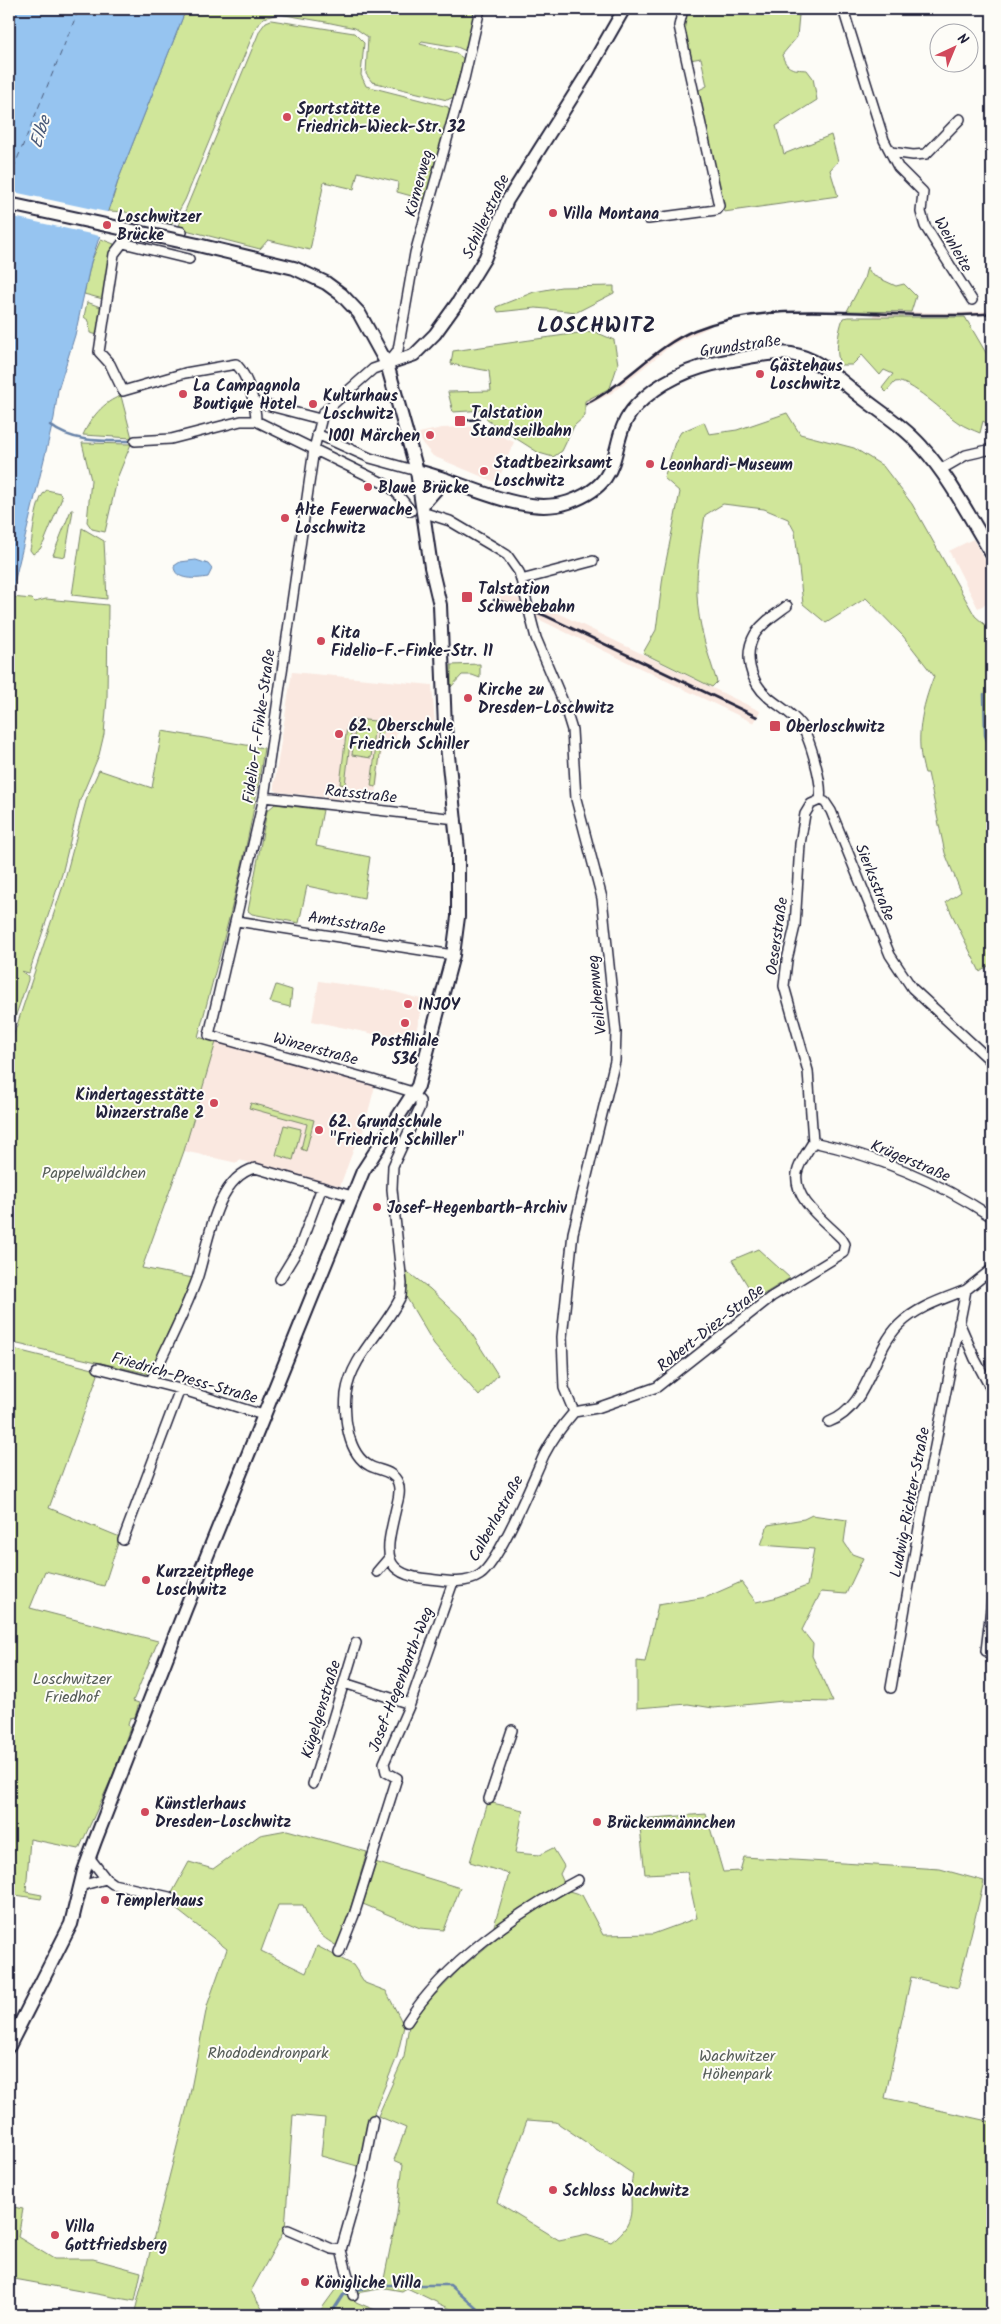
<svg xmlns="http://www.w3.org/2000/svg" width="1001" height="2324" viewBox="0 0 1001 2324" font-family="Kalam,sans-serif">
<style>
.built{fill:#fae8e0}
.green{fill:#d0e69a;stroke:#79846a;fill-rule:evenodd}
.water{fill:#96c4f0;stroke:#6883a8}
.pier{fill:#fdfcf7}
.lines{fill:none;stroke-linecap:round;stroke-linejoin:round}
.stream{stroke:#6883a8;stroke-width:2.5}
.ferry{stroke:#4b5b7a;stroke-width:1;stroke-dasharray:6 5;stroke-linecap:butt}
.minor-casing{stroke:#22223b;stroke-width:12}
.tertiary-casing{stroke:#22223b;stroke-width:15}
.secondary-casing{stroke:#22223b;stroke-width:16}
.minor{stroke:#fdfcf7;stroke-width:9}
.tertiary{stroke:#fdfcf7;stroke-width:11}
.secondary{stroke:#fdfcf7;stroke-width:12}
.rail{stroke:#22223b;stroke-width:2.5}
.secondary-bridge-casing{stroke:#22223b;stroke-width:16;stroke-linecap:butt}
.secondary-bridge{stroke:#fdfcf7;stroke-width:12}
.poi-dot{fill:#d1495b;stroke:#fdfcf7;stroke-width:2}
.labels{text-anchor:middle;stroke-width:4;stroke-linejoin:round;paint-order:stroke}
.poi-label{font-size:16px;font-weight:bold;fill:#22223b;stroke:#fdfcf7;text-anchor:start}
.street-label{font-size:16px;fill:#22223b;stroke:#fdfcf7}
.park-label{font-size:16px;fill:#565d58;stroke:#fdfcf7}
.water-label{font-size:18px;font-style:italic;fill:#4b5b7a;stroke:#fdfcf7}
.district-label{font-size:21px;font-weight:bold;letter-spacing:1px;fill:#22223b;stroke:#fdfcf7}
</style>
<rect width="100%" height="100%" fill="#fdfcf7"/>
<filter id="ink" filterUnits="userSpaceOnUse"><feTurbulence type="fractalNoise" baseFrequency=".02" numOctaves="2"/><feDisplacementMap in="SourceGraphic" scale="10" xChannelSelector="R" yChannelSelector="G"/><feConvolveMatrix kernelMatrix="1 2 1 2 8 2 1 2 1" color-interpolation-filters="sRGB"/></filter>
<g filter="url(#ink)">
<!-- built -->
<path class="built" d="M 874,311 L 958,313 L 992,311 L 992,315 L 874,317 Z
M 709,323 L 710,327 L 672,345 L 612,393 L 586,406 L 584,402 L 610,388 L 672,339 Z
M 480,426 L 514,442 L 497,483 L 433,456 L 422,443 L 419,433 L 442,428 Z
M 973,539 L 992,572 L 992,601 L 978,608 L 949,551 Z
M 497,593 L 541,605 L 760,711 L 754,723 L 538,619 L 525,614 L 495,608 Z
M 292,672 L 432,685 L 435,726 L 398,722 L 395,745 L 383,743 L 375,803 L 278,792 L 275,790 L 274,786 Z
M 319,981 L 392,991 L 424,1000 L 415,1035 L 396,1031 L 393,1038 L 312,1021 Z
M 216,1042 L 375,1086 L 360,1143 L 356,1143 L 340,1186 L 239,1160 L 237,1163 L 184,1151 Z"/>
<!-- green -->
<path class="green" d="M 186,9 L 476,9 L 469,47 L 466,51 L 457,47 L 422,41 L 420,44 L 456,53 L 464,59 L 456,87 L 458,90 L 456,96 L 447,100 L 372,82 L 366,74 L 368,37 L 355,28 L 326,22 L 279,14 L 263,18 L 256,27 L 185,200 L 171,225 L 133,216 L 126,212 L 109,211 L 119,178 Z
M 686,9 L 793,9 L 799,15 L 797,37 L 782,55 C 787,70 792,69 807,70 L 813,78 L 817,100 L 776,126 L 784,154 L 831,135 L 838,161 L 830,170 L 838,196 L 724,212 L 697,91 L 707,86 L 701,58 L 690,60 L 682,25 Z
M 271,20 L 354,33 L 364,43 L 361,75 L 366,86 L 448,107 C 454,119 446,121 443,129 L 445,134 L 426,200 L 397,192 L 398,182 L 358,172 L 354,189 L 324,182 L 310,250 L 268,240 L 260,249 L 178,228 L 260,30 L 266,22 Z
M 101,239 L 114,244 L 103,299 L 84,294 L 91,262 Z
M 867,267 L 872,275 L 896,286 L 904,284 L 916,296 L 911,312 L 847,311 L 864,279 Z
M 614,286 L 614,293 L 577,312 L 536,308 L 498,312 L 496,307 L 534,292 L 561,287 Z
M 87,302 L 103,308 L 98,335 L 90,333 L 89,321 L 84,317 Z
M 848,317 L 965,317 L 992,363 L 992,427 L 983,421 L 980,433 C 973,430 965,427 959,423 C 946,415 909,378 895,382 L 886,392 L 882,388 L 893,374 L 884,370 L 880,375 L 862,355 L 852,365 L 840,365 C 835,349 838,334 843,318 Z
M 593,331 L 614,340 L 618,364 L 610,388 L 585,401 L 585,416 L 574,426 L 562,451 L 553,457 L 539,453 L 487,420 L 485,410 L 453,412 L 448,392 L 491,391 L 489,371 L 451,364 L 453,351 Z
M 121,396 L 132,438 L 83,435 C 90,419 104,401 121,396 Z
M 787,413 L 800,434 L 854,448 L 883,466 L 912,504 L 975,616 L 992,631 L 992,963 L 980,972 L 946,902 L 961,892 L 945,853 L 928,773 L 925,773 C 914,740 922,707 934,676 L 903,636 L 866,598 L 826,623 L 803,604 L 795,532 L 788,519 L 764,509 L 723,504 L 705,515 C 701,541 696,568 697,595 C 698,625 708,654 717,682 L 712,687 L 643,653 L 656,630 L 663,576 L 680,492 L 664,478 L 675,442 L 681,432 L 704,422 L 709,434 L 737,430 Z
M 82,443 L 131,444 L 118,476 L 105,532 L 92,529 L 87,522 L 91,480 Z
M 47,490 L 60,493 L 62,498 L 44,542 L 40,549 L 33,554 L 30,550 C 33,538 35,497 47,490 Z
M 71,510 L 73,510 L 65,557 L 53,555 Z
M 82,528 L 104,541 L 107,599 L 72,595 Z
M 11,597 L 32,599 L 35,602 L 46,599 L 108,605 L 107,699 L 104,734 L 99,755 L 80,800 L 62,874 L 29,973 L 21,971 L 28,976 L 28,980 L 9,1035 L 9,604 Z
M 480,664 L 480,678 L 472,675 L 462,675 L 451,687 L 451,665 Z
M 356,719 L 375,721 L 371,758 L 352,755 Z
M 379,721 L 384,722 L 376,787 L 371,786 Z
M 347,726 L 352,726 L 345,785 L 340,784 Z
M 162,731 L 264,748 C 250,846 223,942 198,1037 L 216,1042 L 184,1151 L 142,1268 L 193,1278 L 149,1374 L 9,1342 L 9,1049 L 13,1045 L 11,1043 L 63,886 L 87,797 L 99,770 L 152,788 Z
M 275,804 L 323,810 L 316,846 L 370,857 L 364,898 L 307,886 L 299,923 L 252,914 L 248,911 L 267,811 Z
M 276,985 L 292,990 L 290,1007 L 270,1002 Z
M 251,1103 L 314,1120 L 306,1151 L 301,1149 L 307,1124 L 249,1108 Z
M 284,1125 L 301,1129 L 293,1160 L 276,1155 Z
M 758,1249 L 790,1278 L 756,1299 L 732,1260 Z
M 405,1270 L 430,1289 L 463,1320 L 498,1375 L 479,1396 L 434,1344 L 405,1295 Z
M 9,1348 L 93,1369 L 98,1375 L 49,1508 L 120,1537 L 104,1586 L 45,1571 L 30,1608 L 158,1641 L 133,1701 L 139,1703 L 135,1717 L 130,1718 L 128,1725 L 130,1728 L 113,1775 L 79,1849 L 30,1839 L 26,1892 L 42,1895 L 41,1899 L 9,1894 Z
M 812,1515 L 847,1520 L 844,1542 L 852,1554 L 863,1558 L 846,1594 L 821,1592 L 802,1630 L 813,1644 L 812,1656 L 833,1702 L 783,1701 L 713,1708 L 688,1704 L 637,1708 L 637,1661 L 645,1662 L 658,1605 L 707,1597 L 741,1582 L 756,1602 L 774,1598 L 807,1586 L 814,1549 L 761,1545 L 768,1525 L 804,1519 Z
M 488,1802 L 523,1810 L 515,1853 L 539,1855 L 553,1848 L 564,1866 L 560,1874 L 564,1883 L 515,1913 L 492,1933 L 509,1874 L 470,1862 Z
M 706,1814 L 723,1872 L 740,1871 L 744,1857 L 940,1869 L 984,1881 L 958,1988 L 911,1977 L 885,2098 L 992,2122 L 992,2315 L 463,2315 L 407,2288 L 402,2291 L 385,2288 L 356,2293 L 354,2285 L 384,2279 L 397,2214 L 403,2164 L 394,2160 L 406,2128 L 378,2116 L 404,2057 L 409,2025 L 424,2006 L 461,1968 L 520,1919 L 569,1891 L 582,1895 L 603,1935 L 653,1934 L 697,1918 L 687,1872 L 645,1874 L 639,1819 ZM 527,2120 L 556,2122 L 633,2174 C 626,2205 642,2219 611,2242 L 587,2234 L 559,2240 L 497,2202 Z
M 287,1830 L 367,1852 L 339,1947 C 317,1935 313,1928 303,1905 L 278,1905 L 261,1951 L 306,1973 L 317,1946 L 353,1965 L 365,1983 L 386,1991 L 404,2026 L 397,2057 L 369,2125 L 361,2167 L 321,2156 L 325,2118 L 293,2115 L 285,2229 L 251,2291 L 266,2315 L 134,2315 L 189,2099 L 207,2006 L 227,1949 L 167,1902 L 189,1862 L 213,1869 L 260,1835 Z
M 375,1862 L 460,1888 L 444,1930 L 420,1928 L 363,1904 Z
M 9,2206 L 23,2209 L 18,2237 L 54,2259 L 93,2259 L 141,2272 L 135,2301 L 9,2278 Z
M 344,2278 L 356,2302 L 387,2315 L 317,2315 Z"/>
<!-- water -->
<path class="water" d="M 9,9 L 186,9 L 119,178 L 91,262 L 75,335 L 58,390 L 54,418 L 9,604 Z
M 196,560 L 208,564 L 212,569 L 208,577 C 197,579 174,581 174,566 L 180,562 Z"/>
<!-- pier -->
<path class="pier" d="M 9,191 L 111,213 L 104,237 L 9,216 Z"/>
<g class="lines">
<!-- stream -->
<path class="stream" d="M 50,425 C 72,443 104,441 132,441
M 984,694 L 985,735 L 992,754
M 991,787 L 992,807
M 990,838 L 992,833
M 355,2290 L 387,2285 L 450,2285 L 484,2315
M 330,2315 L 343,2295 L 350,2292"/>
<!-- ferry -->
<path class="ferry" d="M 9,179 L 79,9"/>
<defs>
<path id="minor" d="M 480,9 L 464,79 L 415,253 L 398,350 L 387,364 L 373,369 L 323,413 L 314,449 L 264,797 L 209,1035 L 373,1080 L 409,1091 L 420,1101 L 420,1107 L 393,1166 L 392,1189 L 402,1284 L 401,1296 C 386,1329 351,1356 346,1394 C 344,1416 347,1454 370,1466 C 380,1471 394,1471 398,1483 C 401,1492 398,1500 396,1508 C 387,1548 377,1575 429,1579 C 445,1581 465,1585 480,1575 C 499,1563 533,1479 544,1455 C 552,1439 562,1426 574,1412
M 843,9 L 884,140 L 898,167 L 923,192 L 921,212 L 925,226 L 972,300
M 891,152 L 913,155 L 926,154 L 960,119
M 648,219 L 716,210 L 719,206 L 679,26 L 683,9
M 123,243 L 189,259
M 255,402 L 320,419
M 256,421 L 385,484 L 396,492 L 411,511
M 317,434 L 370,458 L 417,471
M 135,441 L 171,439 L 241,421 L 256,421 C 256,405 248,376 236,364 L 185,373 L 123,391 L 110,364 L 99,352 L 114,254 L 138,223 L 182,232
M 940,470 L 966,455 L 992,449
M 422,512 L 450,521 L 494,547 L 507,555 L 519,572 L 536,638 L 564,704 L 572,730 L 576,799 L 602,898 L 616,1032 L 615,1061 L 573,1233 L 562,1337 L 564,1388 L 574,1412
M 521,580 L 593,561
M 787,606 C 776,614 763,622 755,634 C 743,654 750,682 768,697 C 778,706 791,712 800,724 C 810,737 823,784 820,800
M 264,797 L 456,819
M 820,800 L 825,802 L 831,811 L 890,955 L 912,988 L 992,1062
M 237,921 L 453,955
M 813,1142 L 808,1071 L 784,986 L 787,960 L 795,926 L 800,844 L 805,814 L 811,804 L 820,800
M 813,1142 C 876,1156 939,1182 992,1217
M 280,1279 L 300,1246 L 322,1187
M 959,1322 L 975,1359 L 992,1391
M 98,1368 L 180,1389 L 263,1415
M 151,1381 C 166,1348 184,1314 197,1279 C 208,1246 215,1178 255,1168 L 352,1196
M 574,1412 L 597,1408 L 657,1387 L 771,1297 L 843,1253 L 845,1244 L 842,1239 C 826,1222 793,1200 797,1173 C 799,1162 808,1151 813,1142
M 829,1422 C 869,1407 871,1353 899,1325 C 917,1307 943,1299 966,1290
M 123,1540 L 180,1389
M 377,1572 L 389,1558
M 986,1651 L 992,1600
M 344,1683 L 410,1704
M 891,1688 L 920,1522 L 966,1290 L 992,1269
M 313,1784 L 356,1643
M 489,1799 L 512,1730
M 89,1857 L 106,1879 L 113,1884 L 169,1897
M 80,1886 L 106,1879
M 339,1953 L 354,1915 L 397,1778 L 386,1772 L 384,1763 L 410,1704 L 453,1582
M 407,2022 C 445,1963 517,1912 578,1880
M 288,2230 L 332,2249 L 341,2250
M 353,2295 L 341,2250 L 362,2176 L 373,2120"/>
<path id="tertiary" d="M 387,364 L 414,355 L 435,334 L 458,302 L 485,258 L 507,201 L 585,77 L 624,9"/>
<path id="secondary" d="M 417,471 C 463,481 522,518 569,502 C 632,480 604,439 637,405 C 662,379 693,367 727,361 C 747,358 771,351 791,354 C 817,358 835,376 855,392 C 877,410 903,425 922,447 C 950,478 970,518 992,554
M 422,505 L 445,479
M 9,2046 L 71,1924 L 84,1871 L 95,1841 L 185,1610 L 363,1171 L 418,1086 L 453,955 L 458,917 L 458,850 L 445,727 L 440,605 L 431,567 L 417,471 L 387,364 L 359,313 L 341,294 L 326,283 L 294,268 L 198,245"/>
</defs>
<!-- minor casing -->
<use href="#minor" class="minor-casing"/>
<!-- tertiary casing -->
<use href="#tertiary" class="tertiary-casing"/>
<!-- secondary casing -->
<use href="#secondary" class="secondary-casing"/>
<!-- minor -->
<use href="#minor" class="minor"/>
<!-- tertiary -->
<use href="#tertiary" class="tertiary"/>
<!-- secondary -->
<use href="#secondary" class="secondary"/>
<!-- rail -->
<path class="rail" d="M 586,404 C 626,384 655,346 695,330 C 768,301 852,314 928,315 C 949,315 971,316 992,313
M 460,421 L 479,419
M 494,600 L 523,607 L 546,616 L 757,717"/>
<defs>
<path id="secondary-bridge" d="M 9,204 L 198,245"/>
</defs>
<!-- secondary-bridge casing -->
<use href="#secondary-bridge" class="secondary-bridge-casing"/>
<!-- secondary-bridge -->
<use href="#secondary-bridge" class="secondary-bridge"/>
</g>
</g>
<!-- markers -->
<g class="poi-dot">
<circle cx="287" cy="117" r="5"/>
<circle cx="553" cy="213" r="5"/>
<circle cx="107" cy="225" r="5"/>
<circle cx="760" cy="374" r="5"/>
<circle cx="183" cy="394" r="5"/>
<circle cx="313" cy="404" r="5"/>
<rect x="454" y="415" width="12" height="12" rx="2.5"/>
<circle cx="430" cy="435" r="5"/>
<circle cx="650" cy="464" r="5"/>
<circle cx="484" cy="471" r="5"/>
<circle cx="368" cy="487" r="5"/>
<circle cx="285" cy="518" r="5"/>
<rect x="461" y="591" width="12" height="12" rx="2.5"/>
<circle cx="321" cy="641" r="5"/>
<circle cx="468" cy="698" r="5"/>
<rect x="769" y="720" width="12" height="12" rx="2.5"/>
<circle cx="339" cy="734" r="5"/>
<circle cx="408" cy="1004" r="5"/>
<circle cx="405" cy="1023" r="5"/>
<circle cx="214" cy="1103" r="5"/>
<circle cx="319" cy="1130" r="5"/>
<circle cx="377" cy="1207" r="5"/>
<circle cx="146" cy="1580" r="5"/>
<circle cx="145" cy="1812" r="5"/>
<circle cx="597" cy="1822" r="5"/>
<circle cx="105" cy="1900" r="5"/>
<circle cx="553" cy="2190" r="5"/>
<circle cx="55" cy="2235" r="5"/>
<circle cx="305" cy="2282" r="5"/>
</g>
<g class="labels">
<!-- poi labels -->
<g class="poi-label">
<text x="297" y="114">Sportstätte<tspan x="297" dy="18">Friedrich-Wieck-Str. 32</tspan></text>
<text x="563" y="219">Villa Montana</text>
<text x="117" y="222">Loschwitzer<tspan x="117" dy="18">Brücke</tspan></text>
<text x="770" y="371">Gästehaus<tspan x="770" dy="18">Loschwitz</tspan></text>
<text x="193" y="391">La Campagnola<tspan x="193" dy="18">Boutique Hotel</tspan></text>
<text x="323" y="401">Kulturhaus<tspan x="323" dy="18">Loschwitz</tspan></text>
<text x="471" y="418">Talstation<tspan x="471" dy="18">Standseilbahn</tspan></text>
<text x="420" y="441" text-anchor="end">1001 Märchen</text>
<text x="494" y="468">Stadtbezirksamt<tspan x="494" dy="18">Loschwitz</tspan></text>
<text x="660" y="470">Leonhardi-Museum</text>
<text x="378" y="493">Blaue Brücke</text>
<text x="295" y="515">Alte Feuerwache<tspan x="295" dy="18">Loschwitz</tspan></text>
<text x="478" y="594">Talstation<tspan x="478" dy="18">Schwebebahn</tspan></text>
<text x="331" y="638">Kita<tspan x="331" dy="18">Fidelio-F.-Finke-Str. 11</tspan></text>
<text x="478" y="695">Kirche zu<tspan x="478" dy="18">Dresden-Loschwitz</tspan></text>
<text x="349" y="731">62. Oberschule<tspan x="349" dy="18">Friedrich Schiller</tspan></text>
<text x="786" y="732">Oberloschwitz</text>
<text x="418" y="1010">INJOY</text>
<text x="405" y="1046" text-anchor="middle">Postfiliale<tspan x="405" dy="18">536</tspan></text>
<text x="204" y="1100" text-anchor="end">Kindertagesstätte<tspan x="204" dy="18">Winzerstraße 2</tspan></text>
<text x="329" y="1127">62. Grundschule<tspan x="329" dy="18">"Friedrich Schiller"</tspan></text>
<text x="387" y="1213">Josef-Hegenbarth-Archiv</text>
<text x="156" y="1577">Kurzzeitpflege<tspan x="156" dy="18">Loschwitz</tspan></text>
<text x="155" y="1809">Künstlerhaus<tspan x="155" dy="18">Dresden-Loschwitz</tspan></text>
<text x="607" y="1828">Brückenmännchen</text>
<text x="115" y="1906">Templerhaus</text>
<text x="563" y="2196">Schloss Wachwitz</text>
<text x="65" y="2232">Villa<tspan x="65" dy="18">Gottfriedsberg</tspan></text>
<text x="315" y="2288">Königliche Villa</text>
</g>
<!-- street labels -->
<g class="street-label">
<text transform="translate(418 183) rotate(-75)" y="6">Körnerweg</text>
<text transform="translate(485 216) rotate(-65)" y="6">Schillerstraße</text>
<text transform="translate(954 244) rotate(60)" y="6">Weinleite</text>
<text transform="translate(740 345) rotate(-8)" y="6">Grundstraße</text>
<text transform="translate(258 726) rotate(-82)" y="6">Fidelio-F.-Finke-Straße</text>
<text transform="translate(361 793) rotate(6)" y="6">Ratsstraße</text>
<text transform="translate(876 882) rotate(68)" y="6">Sierksstraße</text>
<text transform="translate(347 922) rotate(9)" y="6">Amtsstraße</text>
<text transform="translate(776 936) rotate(-82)" y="6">Oeserstraße</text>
<text transform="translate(596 995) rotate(-96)" y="6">Veilchenweg</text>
<text transform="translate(316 1048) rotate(15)" y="6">Winzerstraße</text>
<text transform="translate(911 1160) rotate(23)" y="6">Krügerstraße</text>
<text transform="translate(710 1327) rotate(-38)" y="6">Robert-Diez-Straße</text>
<text transform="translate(185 1377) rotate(16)" y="6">Friedrich-Press-Straße</text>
<text transform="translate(909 1502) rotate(-79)" y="6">Ludwig-Richter-Straße</text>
<text transform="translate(495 1518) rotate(-61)" y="6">Calberlastraße</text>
<text transform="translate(400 1679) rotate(-69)" y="6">Josef-Hegenbarth-Weg</text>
<text transform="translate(320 1709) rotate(-73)" y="6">Kügelgenstraße</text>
</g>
<!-- park labels -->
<g class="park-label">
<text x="94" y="1178">Pappelwäldchen</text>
<text x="72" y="1684">Loschwitzer<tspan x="72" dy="18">Friedhof</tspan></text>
<text x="268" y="2058">Rhododendronpark</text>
<text x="737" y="2061">Wachwitzer<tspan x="737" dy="18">Höhenpark</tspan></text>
</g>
<!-- water labels -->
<g class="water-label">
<text transform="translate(40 132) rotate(-72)" y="6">Elbe</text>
</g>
<!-- district labels -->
<g class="district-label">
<text x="597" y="332">LOSCHWITZ</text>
</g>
</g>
<!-- margin -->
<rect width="1001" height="2324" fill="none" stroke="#fdfcf7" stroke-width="30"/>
<rect x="15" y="15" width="971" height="2294" fill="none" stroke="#22223b" stroke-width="2" filter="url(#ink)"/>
<!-- north arrow -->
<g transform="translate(954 48) rotate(44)"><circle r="24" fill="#fdfcf7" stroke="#a5a5ac"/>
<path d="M0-4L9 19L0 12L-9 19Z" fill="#d1495b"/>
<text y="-8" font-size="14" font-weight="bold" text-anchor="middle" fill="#22223b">N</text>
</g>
</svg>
